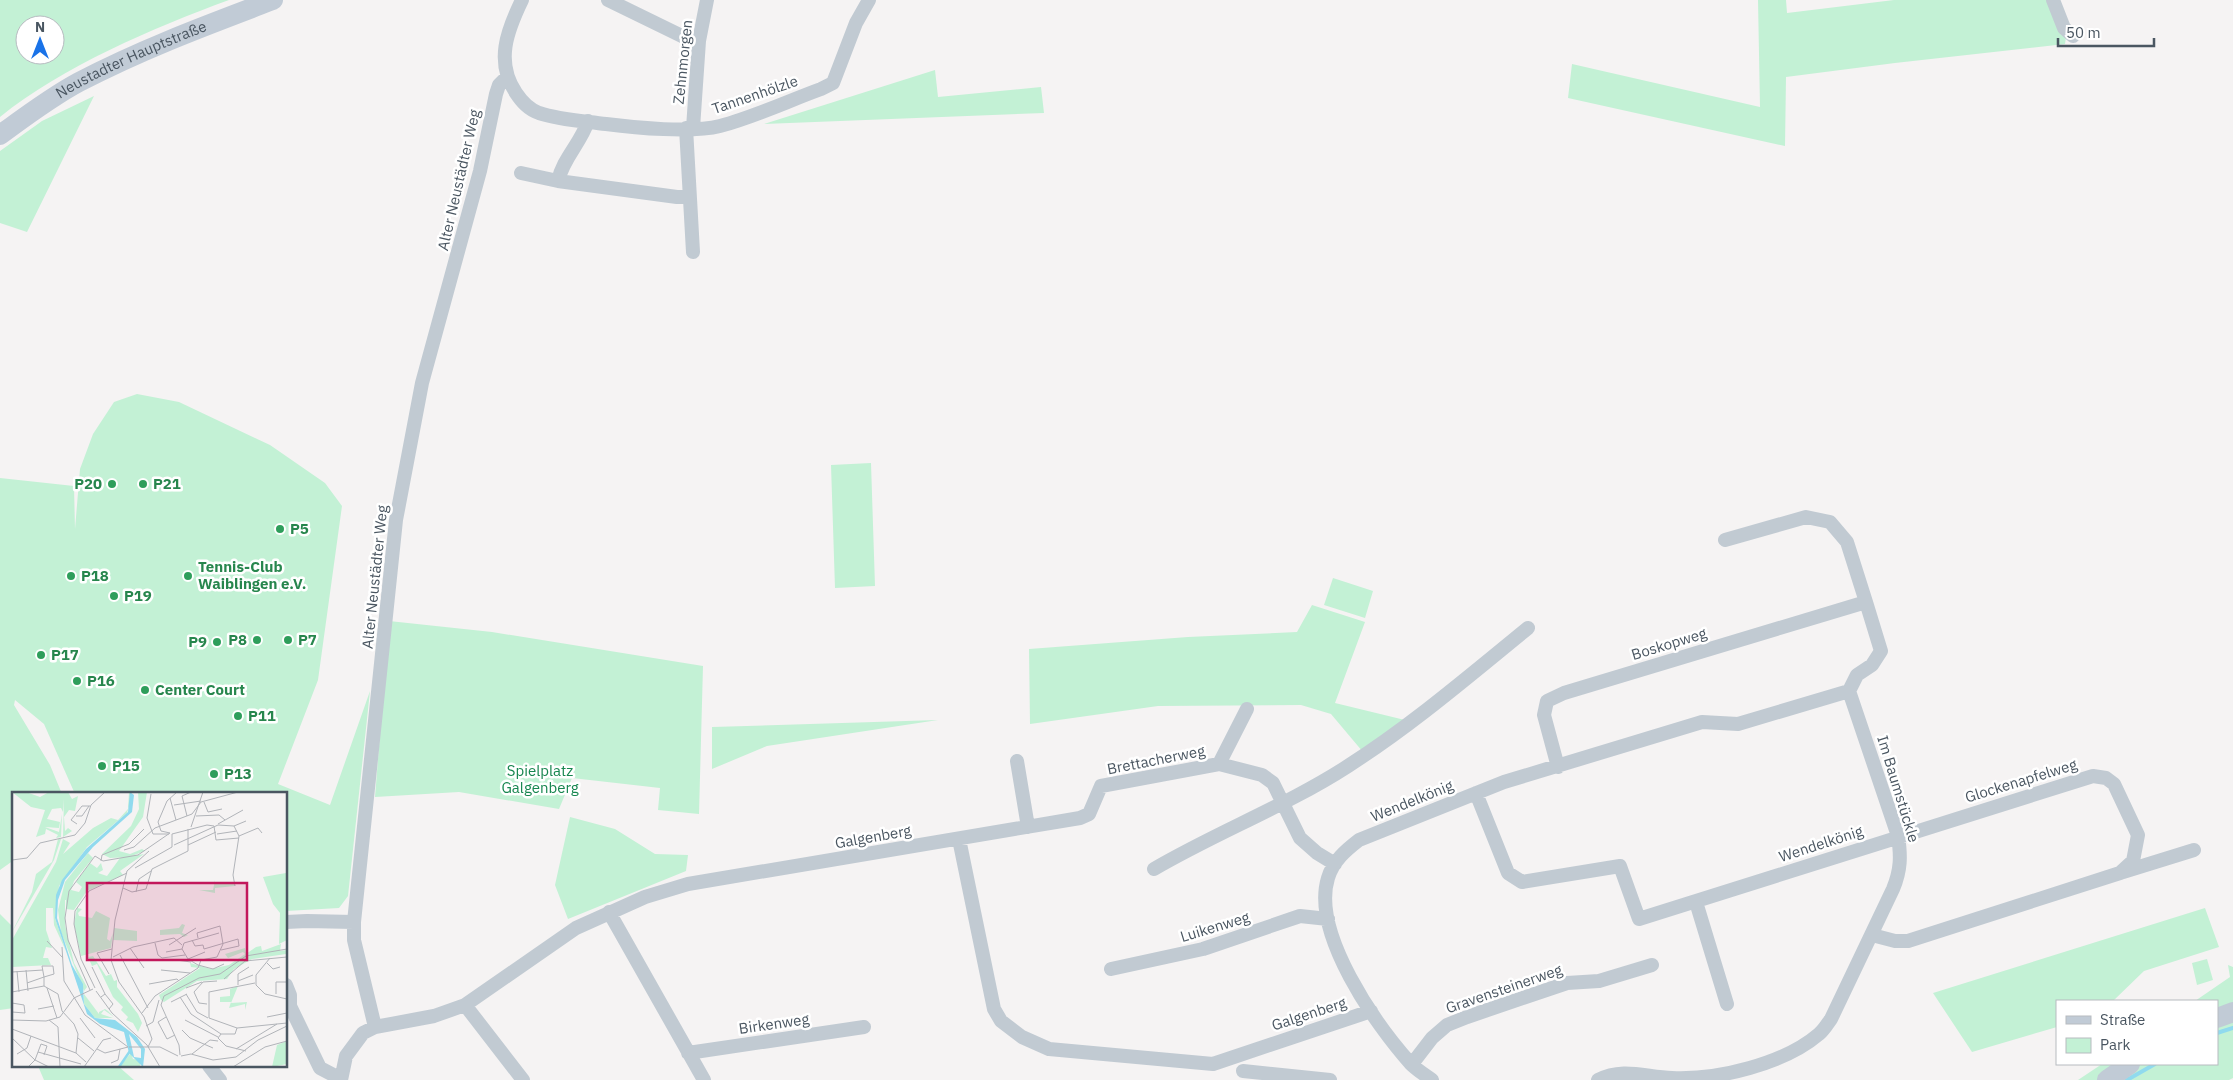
<svg xmlns="http://www.w3.org/2000/svg" width="2233" height="1080" viewBox="0 0 2233 1080" font-family="'IBM Plex Sans',sans-serif">
<style>
.green{fill:#c3f1d5;fill-rule:evenodd}
.lines{fill:none;stroke-linecap:round;stroke-linejoin:round}
.stream{stroke:#90daee;stroke-width:4}
.street{stroke:#c1cad2;stroke-width:14}
.secondary{stroke:#c1cbd6;stroke-width:20}
.leisure-dot{fill:#2e9e5b;stroke:#fff;stroke-width:2}
.labels{text-anchor:middle;stroke-width:5;stroke-linejoin:round;paint-order:stroke}
.street-label{font-size:15px;fill:#4a5661;stroke:#fff}
.leisure-label{font-size:15px;font-weight:bold;fill:#27864d;stroke:#fff;text-anchor:start}
.park-label{font-size:15px;fill:#17864f;stroke:#fff}
.inset-river{fill:none;stroke:#90daee;stroke-width:2.5}
.inset-road{fill:none;stroke:#b1b4b9;stroke-width:1}
.view{fill:#c2185b;fill-opacity:0.15;stroke:#c2185b;stroke-width:2.5}
.inset-edge{fill:none;stroke:#4a5661;stroke-width:2.5}
</style>
<rect width="100%" height="100%" fill="#f5f3f3"/>
<!-- green -->
<path class="green" d="M 0,0 L 229,0 C 153,28 63,66 0,117 ZM 25,25 L 55,25 L 55,55 L 25,55 Z
M 1758,0 L 1786,0 L 1787,13 L 1894,0 L 2049,0 L 2066,37 L 2065,44 L 1895,63 L 1786,77 L 1785,146 L 1568,98 L 1572,64 L 1760,107 Z
M 935,70 L 938,97 L 1041,87 L 1044,113 L 764,124 Z
M 94,96 L 27,232 L 0,223 L 0,151 L 42,121 Z
M 137,394 L 179,402 L 270,445 L 325,483 L 342,506 L 318,680 L 278,784 L 330,805 L 370,691 L 348,896 L 339,908 L 286,911 L 286,794 L 75,794 L 44,724 L 15,700 L 14,705 L 50,765 L 62,794 L 14,794 L 14,860 L 0,870 L 0,478 L 74,486 L 75,529 L 80,469 L 93,434 L 114,402 Z
M 871,463 L 875,586 L 835,588 L 831,465 Z
M 1333,578 L 1373,591 L 1365,618 L 1324,605 Z
M 1312,605 L 1365,622 L 1335,703 L 1409,721 L 1363,752 L 1331,714 L 1301,705 L 1158,706 L 1030,724 L 1029,649 L 1188,637 L 1297,632 Z
M 389,621 L 492,632 L 703,666 L 699,814 L 658,810 L 660,788 L 572,778 L 559,809 L 459,792 L 375,797 Z
M 938,720 L 767,746 L 712,769 L 712,727 Z
M 570,817 L 615,829 L 655,854 L 688,855 L 686,871 L 568,919 L 555,885 Z
M 2205,908 L 2219,947 L 2144,971 L 2113,1001 L 2057,1001 L 2057,1027 L 1972,1052 L 1933,993 Z
M 0,914 L 14,928 L 14,1008 L 0,1010 Z
M 2207,959 L 2213,980 L 2197,985 L 2192,963 Z
M 2228,965 L 2233,967 L 2233,1078 L 2229,1080 L 2078,1080 L 2102,1064 L 2217,1064 L 2217,1001 L 2195,1001 L 2230,977 Z
M 38,1066 L 118,1066 L 134,1080 L 44,1080 Z"/>
<g class="lines">
<!-- stream -->
<path class="stream" d="M 2217,1033 L 2233,1028
M 2127,1080 L 2155,1064"/>
<!-- street -->
<path class="street" d="M 522,0 C 507,31 495,62 516,93 C 522,102 528,109 539,113 C 560,120 584,121 606,124 C 636,128 692,133 720,126 C 754,117 788,101 821,89 L 833,83 L 856,23 L 869,0
M 608,0 L 688,39 L 699,41
M 2053,0 L 2064,28 L 2073,36
M 588,121 C 581,143 563,158 558,181 L 677,197 L 689,197
M 686,128 L 693,252
M 693,128 L 699,41 L 707,0
M 521,173 L 558,181
M 1725,540 L 1806,517 L 1830,522 L 1847,542 L 1866,602
M 1017,761 L 1028,827
M 1219,764 L 1247,709
M 1558,767 L 1544,715 L 1547,701 L 1564,693 L 1866,602 L 1881,651 L 1872,665 L 1857,675 L 1849,691
M 1476,793 L 1508,873 L 1522,882 L 1620,866 L 1639,919 L 2093,776 L 2106,778 L 2114,784 L 2138,835 L 2133,861 L 2120,873 L 1908,941 L 1895,941 L 1872,935
M 959,839 L 994,1009 L 1001,1021 L 1022,1037 L 1049,1049 L 1213,1064 L 1371,1011
M 1154,869 C 1217,832 1286,806 1348,766 C 1412,725 1469,676 1528,628
M 2123,872 L 2194,850
M 1696,902 L 1727,1004
M 609,912 L 704,1080
M 286,922 L 307,921 L 354,922
M 1111,969 L 1203,949 L 1300,916 L 1328,919
M 286,985 L 290,995 L 290,1006 L 320,1068 L 341,1079
M 465,1005 L 523,1080
M 375,1027 L 354,940 L 354,922 L 396,520 L 422,383 L 480,171 L 496,94 L 499,85 L 507,77
M 688,1053 L 864,1027
M 1412,1064 L 1432,1038 L 1447,1025 L 1467,1017 L 1567,983 L 1599,981 L 1652,965
M 209,1066 L 220,1080
M 1243,1071 L 1330,1080
M 341,1080 L 346,1056 L 363,1033 L 375,1027 L 434,1016 L 465,1005 L 576,928 L 645,897 L 688,884 L 1080,818 L 1089,814 L 1101,786 L 1219,764 L 1262,775 L 1273,783 L 1300,838 L 1317,853 L 1335,864
M 1432,1080 C 1425,1075 1417,1070 1411,1064 C 1376,1025 1311,933 1328,878 C 1333,861 1346,850 1359,840 L 1504,782 L 1702,722 L 1738,724 L 1849,691
M 1598,1080 C 1623,1067 1645,1077 1672,1078 C 1718,1080 1784,1064 1819,1034 C 1824,1030 1828,1023 1831,1019 L 1893,889 C 1901,870 1901,856 1898,836 L 1849,691"/>
<!-- secondary -->
<g class="secondary">
<path id="s1" d="M 0,135 C 26,116 51,97 79,82 C 142,49 207,25 273,0"/>
<path d="M 2217,1018 L 2233,1012"/>
<path d="M 2107,1080 L 2130,1064"/>
</g>
</g>
<!-- markers -->
<g class="leisure-dot">
<circle cx="112" cy="484" r="5"/>
<circle cx="143" cy="484" r="5"/>
<circle cx="280" cy="529" r="5"/>
<circle cx="71" cy="576" r="5"/>
<circle cx="188" cy="576" r="5"/>
<circle cx="114" cy="596" r="5"/>
<circle cx="257" cy="640" r="5"/>
<circle cx="288" cy="640" r="5"/>
<circle cx="217" cy="642" r="5"/>
<circle cx="41" cy="655" r="5"/>
<circle cx="77" cy="681" r="5"/>
<circle cx="145" cy="690" r="5"/>
<circle cx="238" cy="716" r="5"/>
<circle cx="102" cy="766" r="5"/>
<circle cx="214" cy="774" r="5"/>
</g>
<g class="labels">
<!-- street labels -->
<g class="street-label">
<text dy="5" stroke="none"><textPath href="#s1" startOffset="152">Neustadter Hauptstraße</textPath></text>
<text transform="translate(683 62) rotate(-84)" y="5">Zehnmorgen</text>
<text transform="translate(755 95) rotate(-19)" y="5">Tannenhölzle</text>
<text transform="translate(459 180) rotate(-77)" y="5">Alter Neustädter Weg</text>
<text transform="translate(375 577) rotate(-84)" y="5">Alter Neustädter Weg</text>
<text transform="translate(1669 644) rotate(-17)" y="5">Boskopweg</text>
<text transform="translate(1156 760) rotate(-11)" y="5">Brettacherweg</text>
<text transform="translate(2021 781) rotate(-17)" y="5">Glockenapfelweg</text>
<text transform="translate(1898 789) rotate(73)" y="5">Im Baumstückle</text>
<text transform="translate(1412 801) rotate(-22)" y="5">Wendelkönig</text>
<text transform="translate(873 837) rotate(-10)" y="5">Galgenberg</text>
<text transform="translate(1821 844) rotate(-18)" y="5">Wendelkönig</text>
<text transform="translate(1215 927) rotate(-17)" y="5">Luikenweg</text>
<text transform="translate(1504 989) rotate(-19)" y="5">Gravensteinerweg</text>
<text transform="translate(1309 1014) rotate(-18)" y="5">Galgenberg</text>
<text transform="translate(774 1024) rotate(-8)" y="5">Birkenweg</text>
</g>
<!-- leisure labels -->
<g class="leisure-label">
<text x="102" y="489" text-anchor="end">P20</text>
<text x="153" y="489">P21</text>
<text x="290" y="534">P5</text>
<text x="198" y="572">Tennis-Club<tspan x="198" dy="17">Waiblingen e.V.</tspan></text>
<text x="81" y="581">P18</text>
<text x="124" y="601">P19</text>
<text x="247" y="645" text-anchor="end">P8</text>
<text x="298" y="645">P7</text>
<text x="207" y="647" text-anchor="end">P9</text>
<text x="51" y="660">P17</text>
<text x="87" y="686">P16</text>
<text x="155" y="695">Center Court</text>
<text x="248" y="721">P11</text>
<text x="112" y="771">P15</text>
<text x="224" y="779">P13</text>
</g>
<!-- park labels -->
<g class="park-label">
<text x="540" y="776">Spielplatz<tspan x="540" dy="17">Galgenberg</tspan></text>
</g>
</g>
<!-- overview -->
<g transform="translate(12 792)">
<rect width="275" height="275" fill="#f5f3f3"/>
<path d="M 0,0 L 14,0 L 28,5 L 37,0 L 56,0 L 60,7 L 66,4 L 63,19 L 57,18 L 52,25 L 53,39 L 56,36 L 60,39 L 51,45 L 52,7 L 51,20 L 49,16 L 40,17 L 35,27 L 48,30 L 47,36 L 33,35 L 47,40 L 50,22 L 49,45 L 44,46 L 46,43 L 34,37 L 33,42 L 24,45 L 33,18 L 19,15 ZM 117,0 L 118,0 L 119,8 L 115,21 L 75,55 L 47,94 L 43,126 L 54,159 L 42,133 L 41,116 L 34,116 L 34,138 L 40,156 L 34,155 L 31,166 L 36,166 L 39,173 L 0,175 L 0,148 L 44,70 L 51,47 L 58,51 L 51,62 L 81,36 L 99,26 L 106,28 L 116,17 ZM 126,0 L 135,0 L 131,25 L 107,59 L 118,62 L 130,57 L 133,59 L 117,65 L 98,66 L 90,62 L 119,34 L 127,17 ZM 46,47 L 49,47 L 42,68 L 0,140 L 20,100 L 24,82 L 40,70 ZM 76,61 L 81,66 L 62,89 L 59,98 L 67,100 L 70,95 L 64,90 L 78,71 L 85,76 L 89,71 L 91,78 L 86,81 L 95,84 L 108,66 L 132,62 L 108,79 L 111,83 L 75,99 L 62,118 L 54,117 L 54,108 L 53,108 L 53,133 L 62,171 L 75,195 L 72,199 L 49,140 L 46,118 L 53,90 ZM 275,77 L 275,148 L 267,152 L 268,121 L 261,112 L 251,85 L 274,81 ZM 203,88 L 203,92 L 221,90 L 223,94 L 203,96 L 203,101 L 187,98 L 201,98 ZM 65,116 L 70,117 L 66,121 L 67,124 L 80,126 L 84,119 L 98,126 L 95,147 L 98,149 L 101,141 L 99,156 L 69,164 L 62,132 ZM 170,132 L 173,133 L 170,141 L 176,143 L 172,145 L 168,142 L 148,143 L 148,138 L 167,136 ZM 102,136 L 125,139 L 125,149 L 101,148 ZM 269,152 L 268,159 L 275,158 L 274,162 L 240,167 L 222,177 L 215,187 L 185,189 L 152,210 L 149,208 L 147,203 L 188,176 L 179,175 L 178,171 L 199,177 L 217,173 L 233,162 L 231,160 L 216,166 L 213,162 L 233,156 L 234,162 L 244,155 L 249,154 L 250,159 ZM 81,164 L 94,184 L 99,182 L 102,189 L 105,188 L 105,195 L 126,222 L 130,231 L 126,240 L 121,231 L 114,228 L 116,225 L 109,218 L 111,215 L 101,205 L 85,172 L 80,174 L 76,165 ZM 226,194 L 219,211 L 235,210 L 233,218 L 233,212 L 217,216 L 219,210 L 208,210 L 208,205 L 218,204 L 218,197 ZM 72,202 L 87,222 L 87,220 L 93,217 L 96,219 L 102,225 L 92,218 L 89,222 L 101,226 L 83,226 L 72,212 ZM 275,249 L 275,272 L 260,275 L 265,253 ZM 119,261 L 121,267 L 128,268 L 128,275 L 107,275 Z" fill="#c3f1d5"/>
<path d="M 118,0 L 122,3 L 120,20 L 81,55 L 53,88 L 46,108 L 45,126 L 60,173 L 71,192 L 72,212 L 83,226 L 103,228 L 125,245 L 133,257 L 131,275 L 117,261 L 112,240 L 88,232 L 75,222 L 43,126 L 44,103 L 50,88 L 74,57 L 116,20 ZM 117,242 L 129,257 L 129,266 L 122,265 Z" fill="#90daee" fill-rule="evenodd"/>
<path class="inset-river" d="M 107,275 L 118,259"/>
<path class="inset-road" d="M 139,2 L 135,26 L 141,42 L 157,42M 158,6 L 164,28M 189,10 L 226,0M 192,10 L 196,20 L 210,17M 162,13 L 189,9M 64,24 L 70,24 L 77,14M 175,24 L 170,4 L 179,0M 184,24 L 207,23 L 213,28M 65,32 L 59,28 L 70,14 L 78,14M 206,32 L 231,18M 202,34 L 204,48 L 227,46M 222,34 L 227,44 L 221,83 L 223,94M 179,35 L 191,0M 158,41 L 149,39 L 146,30 L 155,9 L 165,0M 160,42 L 195,33 L 202,34M 205,42 L 225,39M 227,44 L 246,36 L 250,41M 162,53 L 206,33 L 222,34 L 234,29M 176,53 L 204,40M 112,58 L 122,55 L 143,36 L 180,22 L 189,10M 0,68 L 15,66 L 28,51 L 63,43 L 73,31 L 79,13 L 93,0M 89,69 L 90,63 L 117,52 L 132,37M 123,76 L 160,55 L 160,42M 111,96 L 120,100 L 134,97 L 140,77 L 176,59 L 176,37M 124,100 L 127,87 L 139,79M 207,141 L 172,151 L 170,157 L 176,167 L 186,173 L 201,177 L 212,172M 180,148 L 183,154 L 191,153 L 192,157 L 226,147 L 227,154 L 209,158M 35,149 L 51,166M 143,151 L 146,163 L 150,166 L 173,163M 157,153 L 184,136M 50,155 L 52,189 L 73,223 L 116,255M 118,156 L 132,176M 154,160 L 170,157M 108,163 L 136,216M 101,165 L 121,155 L 162,146 L 170,153M 258,166 L 244,183 L 244,193 L 253,202 L 275,207M 176,167 L 193,160M 164,168 L 179,170M 255,171 L 261,177 L 268,175M 80,175 L 93,202 L 89,205M 14,178 L 16,199M 149,178 L 178,181M 5,179 L 7,200M 0,180 L 31,178M 97,182 L 85,161 L 100,157M 212,187 L 233,169 L 275,165M 226,189 L 241,183M 15,191 L 32,185 L 42,182 L 41,174 L 30,174 L 32,185 L 32,194M 243,191 L 197,200 L 197,226 L 225,236 L 275,231M 137,192 L 165,187 L 167,189M 226,193 L 226,182 L 237,175M 35,196 L 45,226M 83,196 L 69,167 L 62,132 L 63,119 L 77,99 L 115,81M 174,196 L 190,190M 78,198 L 56,148 L 53,126 L 57,99 L 83,64 L 91,69 L 126,63 L 158,41M 84,199 L 100,221 L 135,253 L 148,275M 0,200 L 32,194 L 46,202 L 50,219 L 62,232 L 66,242 L 64,261M 93,202 L 101,212 L 97,217M 174,202 L 185,220 L 196,226M 264,202 L 264,190 L 275,190M 168,205 L 179,222 L 209,242M 159,210 L 175,202M 0,211 L 12,213 L 13,221 L 0,220M 195,212 L 187,211 L 182,200 L 191,190 L 205,189M 26,217 L 42,214M 130,221 L 143,204 L 186,176 L 189,168 L 205,165 L 211,152 L 208,134 L 185,141 L 186,146M 154,225 L 146,230 L 155,247 L 163,243M 255,225 L 275,221M 68,226 L 83,246M 0,228 L 34,229 L 48,225 L 62,206 L 81,197M 37,228 L 46,235 L 48,275M 173,228 L 206,245M 134,234 L 141,230 L 147,208M 225,236 L 223,242 L 209,242 L 206,246 L 214,254 L 234,259M 0,237 L 64,261 L 74,270M 170,238 L 178,246 L 201,256M 0,246 L 23,268 L 37,275M 66,246 L 82,259M 117,255 L 148,255 L 166,264M 136,255 L 140,247 L 132,225 L 107,190 L 99,168 L 103,128 L 115,79 L 137,59M 85,257 L 93,261 L 116,255M 224,257 L 265,232M 26,260 L 69,272M 5,262 L 15,256 L 19,244M 180,262 L 198,248 L 206,249M 168,263 L 167,253 L 149,213 L 152,204 L 187,186 L 208,182 L 234,164 L 275,157M 169,264 L 179,262 L 201,268 L 224,265 L 246,248 L 275,234M 99,271 L 106,268 L 108,257M 16,275 L 23,268 L 29,252 L 35,254 L 32,263M 72,275 L 91,248 L 99,246M 221,275 L 253,255 L 275,249"/>
<path class="view" d="M 75,91 L 235,91 L 235,168 L 75,168 Z"/>
<rect width="275" height="275" class="inset-edge"/>
</g>
<!-- legend -->
<rect x="2056" y="1000" width="162" height="65" fill="#ffffff" stroke="#b7bbc0"/>
<rect x="2066" y="1016" width="25" height="8" fill="#c1cbd6" stroke="#b7bbc0"/>
<text x="2100" y="1025" font-size="15" fill="#4a5661">Straße</text>
<rect x="2066" y="1038" width="25" height="15" fill="#c3f1d5" stroke="#b7bbc0"/>
<text x="2100" y="1050" font-size="15" fill="#4a5661">Park</text>
<!-- north arrow -->
<g transform="translate(40 40)"><circle r="24" fill="#ffffff" stroke="#b7bbc0"/>
<path d="M0-4L9 19L0 12L-9 19Z" fill="#1a73e8"/>
<text y="-8" font-size="14" font-weight="bold" text-anchor="middle" fill="#4a5661">N</text>
</g>
<!-- scale -->
<path d="M2058 38v8h96v-8" fill="none" stroke="#4a5661" stroke-width="2.5"/>
<text x="2066" y="38" font-size="15" fill="#4a5661" stroke="#ffffff" stroke-width="4" paint-order="stroke">50 m</text>
</svg>
